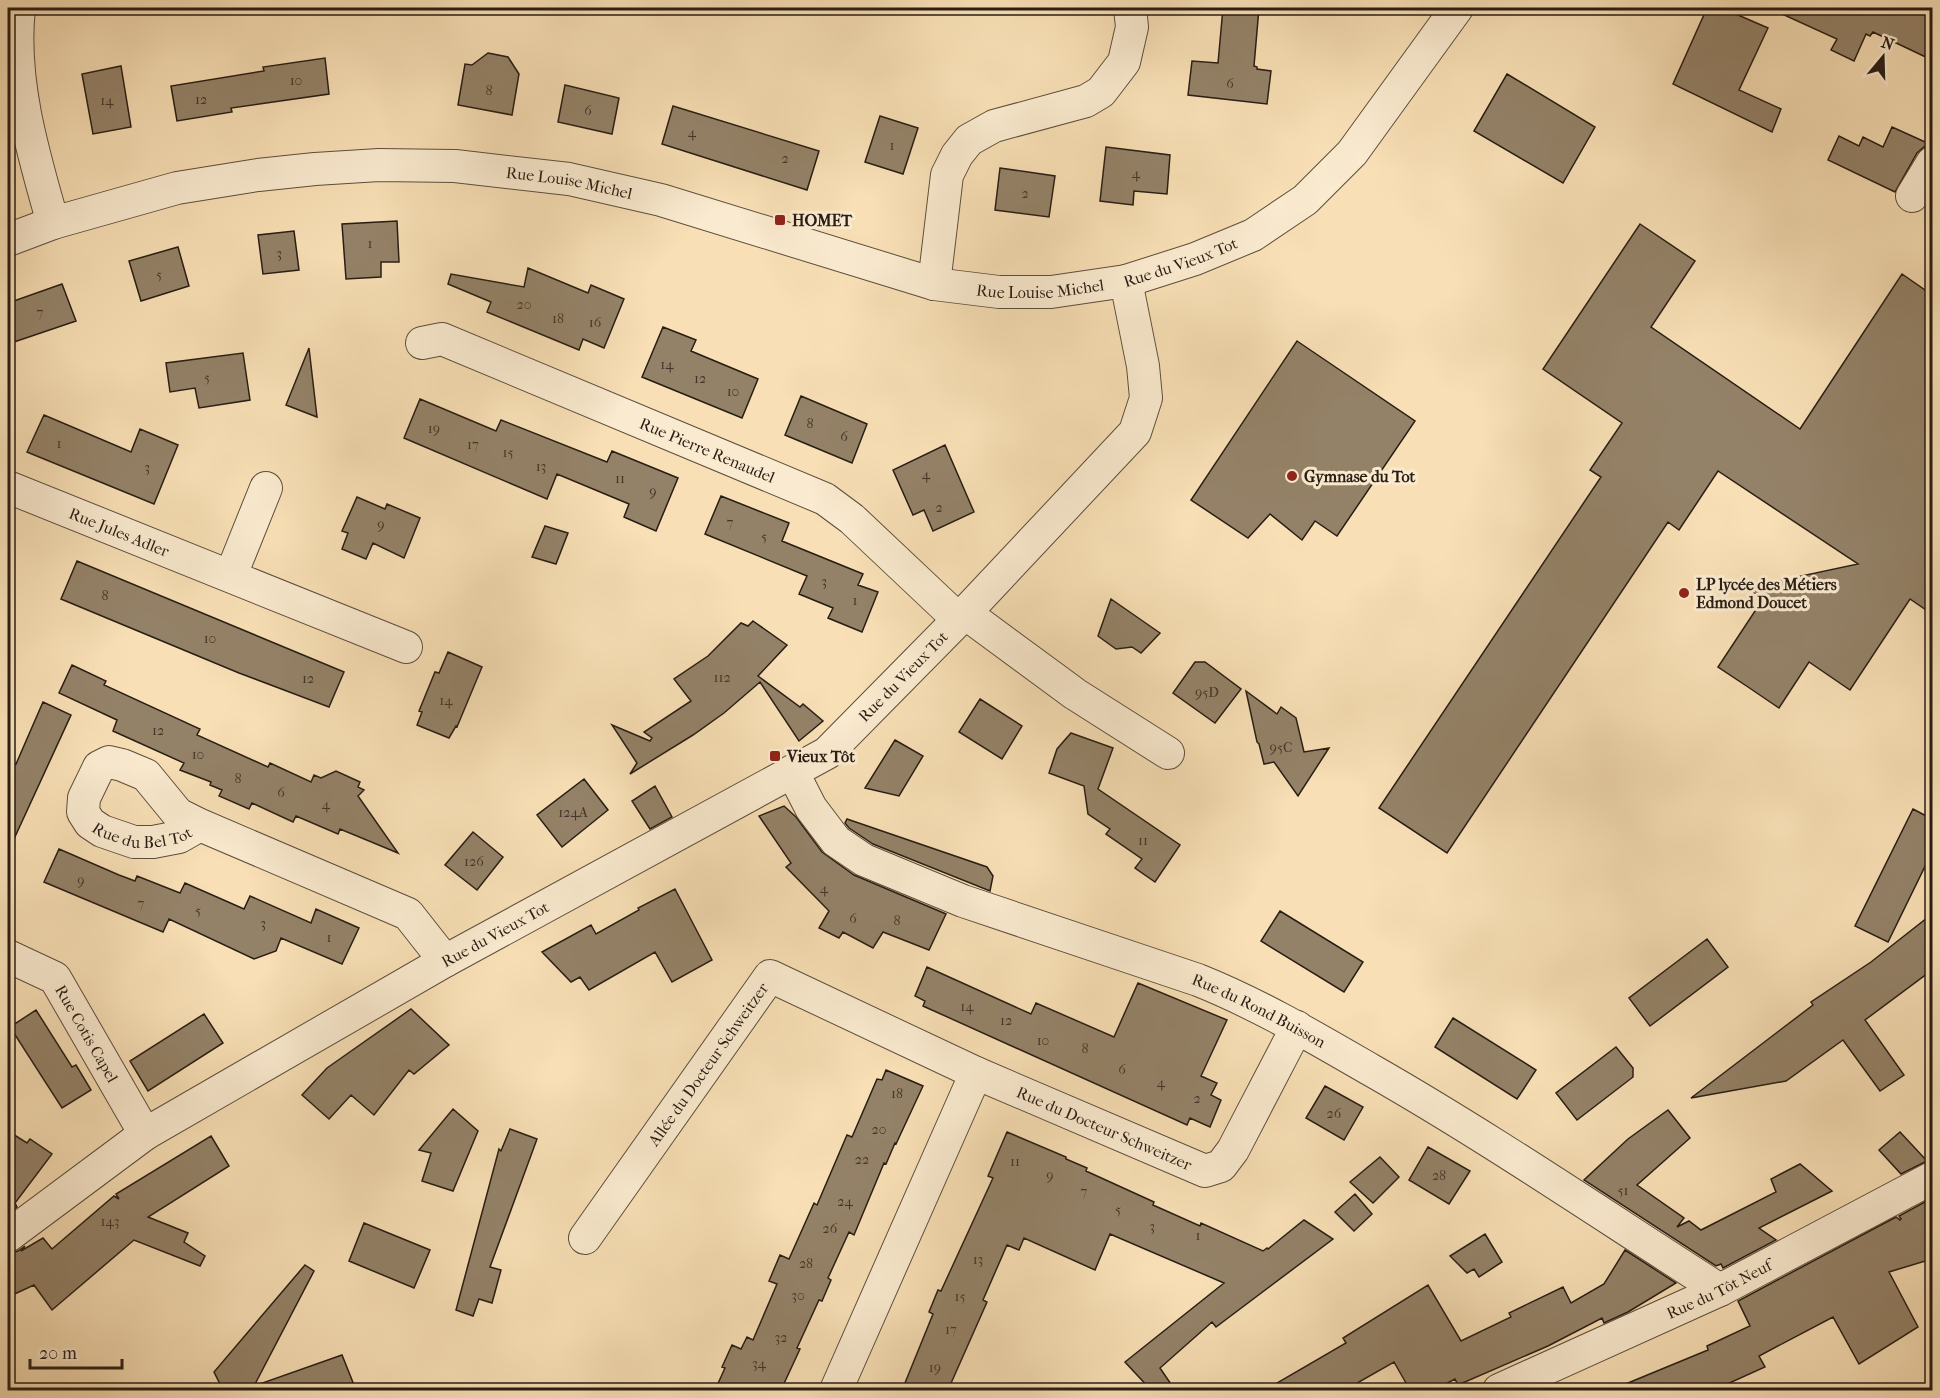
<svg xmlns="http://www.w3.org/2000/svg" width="1940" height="1398" viewBox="0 0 1940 1398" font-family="'IM FELL French Canon',serif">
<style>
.building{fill:#948268;stroke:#281d14;stroke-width:1.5}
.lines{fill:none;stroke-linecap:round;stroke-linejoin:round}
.minor-casing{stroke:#5c4e3c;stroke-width:34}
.minor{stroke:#faeacf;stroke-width:32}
.poi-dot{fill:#8f2418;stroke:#faeacf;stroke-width:2}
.labels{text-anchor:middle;stroke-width:6;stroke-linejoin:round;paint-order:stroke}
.number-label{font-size:14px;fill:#433629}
.street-label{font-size:16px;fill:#281d14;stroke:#faeacf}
.poi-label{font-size:16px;font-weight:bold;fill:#281d14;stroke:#faeacf;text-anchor:start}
</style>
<rect width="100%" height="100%" fill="#f8dfb5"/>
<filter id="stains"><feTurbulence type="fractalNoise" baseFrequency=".00333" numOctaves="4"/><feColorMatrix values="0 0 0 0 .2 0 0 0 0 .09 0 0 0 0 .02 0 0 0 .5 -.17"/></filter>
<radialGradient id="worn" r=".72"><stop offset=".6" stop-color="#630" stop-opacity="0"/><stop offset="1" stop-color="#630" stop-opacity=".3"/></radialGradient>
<!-- building -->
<path class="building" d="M 1223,8 L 1259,8 L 1254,66 L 1257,67 L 1257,69 L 1271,71 L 1267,104 L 1188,95 L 1192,61 L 1218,63 Z
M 1707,8 L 1722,8 L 1768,28 L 1739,90 L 1781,109 L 1772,132 L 1673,84 Z
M 1769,8 L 1932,8 L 1932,60 L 1873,32 L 1870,36 L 1866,34 L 1854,61 L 1831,50 L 1837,39 Z
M 488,53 L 508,57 L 519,74 L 512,115 L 458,105 L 465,64 L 472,65 Z
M 325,58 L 329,94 L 231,108 L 232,112 L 177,121 L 171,86 L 264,71 L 263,67 Z
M 121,66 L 131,127 L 93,134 L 82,74 Z
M 1507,74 L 1595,127 L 1563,183 L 1474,131 Z
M 565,85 L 619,98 L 612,134 L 558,122 Z
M 673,106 L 819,151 L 807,190 L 662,144 Z
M 880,116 L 918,128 L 903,174 L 865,162 Z
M 1892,127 L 1932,145 L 1924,147 L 1917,153 L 1895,192 L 1828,160 L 1839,136 L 1859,146 L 1863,137 L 1883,147 Z
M 1106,147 L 1170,155 L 1167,194 L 1134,191 L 1133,205 L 1100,201 Z
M 1000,168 L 1055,176 L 1049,217 L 995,210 Z
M 397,221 L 399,262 L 381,262 L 381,277 L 346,279 L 342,224 Z
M 1640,224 L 1695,261 L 1651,327 L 1800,429 L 1902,274 L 1932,295 L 1932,614 L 1910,599 L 1850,690 L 1809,662 L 1779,708 L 1748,687 L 1718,667 L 1763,599 L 1745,588 L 1858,564 L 1718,471 L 1679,530 L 1668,522 L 1447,853 L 1379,808 L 1601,477 L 1590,470 L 1622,423 L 1543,369 Z
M 294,231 L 299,270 L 263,274 L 258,235 Z
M 178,247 L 189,286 L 141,301 L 129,261 Z
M 528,268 L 588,293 L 591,285 L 624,299 L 604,348 L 583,339 L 579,350 L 487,312 L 491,302 L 448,284 L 451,274 L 524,287 Z
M 62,284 L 76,321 L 14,342 L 8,323 L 8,303 Z
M 663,327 L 696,340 L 691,351 L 758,379 L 742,418 L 642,377 Z
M 1297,341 L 1415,421 L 1337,536 L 1315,521 L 1302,540 L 1270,514 L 1248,538 L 1191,500 Z
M 309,348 L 317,417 L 286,405 Z
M 243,353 L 250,400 L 199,408 L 195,388 L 170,392 L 166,363 Z
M 801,396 L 867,424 L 852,463 L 785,435 Z
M 420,399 L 496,431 L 501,420 L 607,462 L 612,451 L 678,478 L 656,531 L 624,517 L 629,504 L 557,474 L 547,499 L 404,438 Z
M 44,415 L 131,452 L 140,429 L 178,445 L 154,504 L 27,452 Z
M 945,445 L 974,512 L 933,531 L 924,510 L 913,515 L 893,470 Z
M 721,496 L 789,523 L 782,541 L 863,574 L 858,585 L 878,592 L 862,632 L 828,618 L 833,608 L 799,594 L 807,576 L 705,534 Z
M 357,497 L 385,509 L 387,504 L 420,518 L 404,558 L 373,543 L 366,559 L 342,549 L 348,533 L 342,531 Z
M 545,526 L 568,533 L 556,564 L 532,557 Z
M 77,561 L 344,672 L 329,707 L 239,673 L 61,599 Z
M 1111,599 L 1160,633 L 1141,653 L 1132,647 L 1116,649 L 1098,636 Z
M 753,621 L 787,645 L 758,676 L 800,707 L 803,704 L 823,721 L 799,741 L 760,682 L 724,713 L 693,735 L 630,774 L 637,763 L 612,725 L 650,741 L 652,738 L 644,732 L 691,701 L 674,679 L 708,656 L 741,623 L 748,626 Z
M 448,652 L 482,667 L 457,727 L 456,726 L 449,738 L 417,725 L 422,712 L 419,711 L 435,672 L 439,673 Z
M 1195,662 L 1205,662 L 1241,689 L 1215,723 L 1173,693 Z
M 72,665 L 106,681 L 104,685 L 200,729 L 197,735 L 268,767 L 270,763 L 311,782 L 314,775 L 321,778 L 336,771 L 360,782 L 358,787 L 364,790 L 358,796 L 398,853 L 340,829 L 338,834 L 296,816 L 293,822 L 252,803 L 249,809 L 219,796 L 222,790 L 210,785 L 211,782 L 180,770 L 184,763 L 113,731 L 117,720 L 59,693 Z
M 1246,691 L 1277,714 L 1281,707 L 1296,718 L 1304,752 L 1329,748 L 1298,796 L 1274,762 L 1264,764 L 1259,744 L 1257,742 Z
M 980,699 L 1022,726 L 1002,759 L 959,732 Z
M 43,702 L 71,715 L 8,852 L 8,760 L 16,764 Z
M 1071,733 L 1113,748 L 1098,789 L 1180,845 L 1155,882 L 1135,868 L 1142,859 L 1106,834 L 1110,829 L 1088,814 L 1084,786 L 1049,773 L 1057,749 Z
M 895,740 L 923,756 L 899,796 L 865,788 Z
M 584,779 L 608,810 L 562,847 L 537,815 Z
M 655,786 L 672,817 L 650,829 L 632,801 Z
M 784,806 L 796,817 L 822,852 L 854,875 L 946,914 L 929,950 L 883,932 L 873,948 L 843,932 L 839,938 L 819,928 L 829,911 L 786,867 L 791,863 L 759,816 Z
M 1913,809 L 1932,819 L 1932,852 L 1888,942 L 1855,926 Z
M 847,819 L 987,867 L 993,876 L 990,891 L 873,844 L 849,828 L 845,823 Z
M 473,832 L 503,857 L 477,890 L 445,865 Z
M 59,849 L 119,875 L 135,881 L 137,876 L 180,893 L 185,883 L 244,909 L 250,896 L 311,923 L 316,909 L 359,928 L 342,964 L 281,938 L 276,951 L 254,959 L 169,919 L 163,932 L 44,882 Z
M 675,889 L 712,960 L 672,982 L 655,952 L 589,990 L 580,977 L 571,982 L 542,952 L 591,925 L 596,934 L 639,910 L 638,908 Z
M 1280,911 L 1363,962 L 1344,992 L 1261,941 Z
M 1932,914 L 1932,970 L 1865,1020 L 1904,1075 L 1880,1091 L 1843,1040 L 1786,1081 L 1691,1098 L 1813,1005 L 1811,1002 L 1871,962 Z
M 1707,939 L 1728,967 L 1650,1026 L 1629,998 Z
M 927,967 L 1031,1014 L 1036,1003 L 1114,1037 L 1138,983 L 1227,1020 L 1201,1076 L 1217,1083 L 1211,1095 L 1221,1100 L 1210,1127 L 1190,1118 L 1187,1125 L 923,1006 L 925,1001 L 915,996 Z
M 411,1009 L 449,1045 L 414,1074 L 409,1070 L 374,1115 L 351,1095 L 329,1119 L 302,1095 L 327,1068 Z
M 36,1010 L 72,1067 L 76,1065 L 91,1090 L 62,1108 L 10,1027 Z
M 204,1014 L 223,1043 L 148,1091 L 130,1061 Z
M 1453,1018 L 1536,1070 L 1517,1099 L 1435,1047 Z
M 1616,1047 L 1633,1068 L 1633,1077 L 1577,1120 L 1556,1093 Z
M 886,1070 L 923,1086 L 896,1144 L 895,1143 L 886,1164 L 884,1163 L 854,1235 L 849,1232 L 828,1278 L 831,1280 L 822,1301 L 819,1300 L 797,1348 L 800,1349 L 781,1390 L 715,1390 L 725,1368 L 722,1367 L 732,1345 L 741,1349 L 747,1337 L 753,1340 L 777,1284 L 769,1281 L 780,1255 L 789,1259 L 814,1203 L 817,1205 L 847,1135 L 852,1137 L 877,1079 L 882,1080 Z
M 1325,1086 L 1363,1107 L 1344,1140 L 1306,1118 Z
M 453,1109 L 478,1131 L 453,1191 L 422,1181 L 431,1153 L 419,1150 Z
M 1668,1110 L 1690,1138 L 1637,1185 L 1684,1218 L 1677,1227 L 1689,1221 L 1701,1230 L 1776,1192 L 1771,1179 L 1800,1164 L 1832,1191 L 1759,1228 L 1776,1240 L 1723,1268 L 1721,1264 L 1716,1266 L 1584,1180 L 1628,1139 Z
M 510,1129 L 537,1139 L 490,1267 L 501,1270 L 492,1303 L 479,1299 L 473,1316 L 456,1310 L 499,1149 L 501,1151 Z
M 8,1131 L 27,1143 L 30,1139 L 52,1154 L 15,1203 L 17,1207 L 8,1214 Z
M 1007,1132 L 1066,1157 L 1066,1159 L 1087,1168 L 1086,1171 L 1154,1202 L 1153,1205 L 1200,1226 L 1201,1223 L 1263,1251 L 1267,1248 L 1268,1249 L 1304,1220 L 1333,1239 L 1216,1327 L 1212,1322 L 1160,1368 L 1175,1390 L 1151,1390 L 1125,1362 L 1224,1283 L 1110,1234 L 1095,1270 L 1024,1238 L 1019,1250 L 1007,1245 L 983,1300 L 987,1302 L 948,1390 L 917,1390 L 905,1383 L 933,1314 L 929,1312 L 938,1290 L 941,1291 L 993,1178 L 988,1176 Z
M 1900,1132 L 1927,1161 L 1901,1174 L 1879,1150 Z
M 211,1136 L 229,1166 L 148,1217 L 188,1233 L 184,1242 L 205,1256 L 200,1266 L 134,1240 L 52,1310 L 34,1285 L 8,1297 L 8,1254 L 18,1251 L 25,1246 L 21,1251 L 43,1238 L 52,1249 L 114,1196 L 119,1199 L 116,1194 Z
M 1428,1147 L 1470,1171 L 1449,1204 L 1409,1180 Z
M 1380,1157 L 1399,1177 L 1373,1203 L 1350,1182 Z
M 1355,1194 L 1372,1214 L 1354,1231 L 1335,1212 Z
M 1932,1198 L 1932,1259 L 1889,1272 L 1918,1327 L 1859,1364 L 1833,1317 L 1759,1356 L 1765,1367 L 1714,1390 L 1611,1390 L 1708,1350 L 1707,1346 L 1750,1326 L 1738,1301 L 1896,1217 L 1900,1220 L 1901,1219 L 1899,1216 Z
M 364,1223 L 430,1250 L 414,1288 L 349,1261 Z
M 1485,1234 L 1502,1262 L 1479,1277 L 1474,1269 L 1467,1273 L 1450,1256 Z
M 1625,1250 L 1676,1283 L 1628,1312 L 1604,1323 L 1602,1318 L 1548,1346 L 1458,1385 L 1455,1379 L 1434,1390 L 1410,1390 L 1394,1362 L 1345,1390 L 1265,1390 L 1346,1343 L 1343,1338 L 1428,1285 L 1461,1341 L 1511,1317 L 1509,1313 L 1563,1287 L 1571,1303 L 1604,1284 Z
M 305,1265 L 314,1271 L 254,1386 L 342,1355 L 356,1390 L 253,1390 L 252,1389 L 252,1390 L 223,1390 L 214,1372 Z"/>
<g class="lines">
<defs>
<g id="minor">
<path d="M 19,8 C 11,80 33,153 53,223"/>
<path d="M 1912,196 L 1932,163"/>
<path id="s1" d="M 8,240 L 53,223 L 177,188 L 258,175 L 315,169 L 379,165 L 455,166 L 569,179 L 661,200 L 934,284 L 999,292 L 1051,292 L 1126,281 L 1195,259 L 1253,235 L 1305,200 L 1352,153 L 1457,8"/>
<path d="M 934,284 L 947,175 L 957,155 L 969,140 L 994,126 L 1086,101 L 1101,92 L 1124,62 L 1132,27 L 1130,8"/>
<path id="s2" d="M 422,343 L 442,339 L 825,499 L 852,519 L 958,619"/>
<path id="s3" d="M 8,487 L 406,647"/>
<path d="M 231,575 L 266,488"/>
<path d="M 965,613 L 1075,694 L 1168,753"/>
<path id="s4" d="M 792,771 L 811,808 L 836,841 L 864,860 L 963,901 L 1198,980 C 1258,1004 1314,1037 1371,1070 C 1490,1138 1604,1216 1720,1290"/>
<path id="s5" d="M 200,825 L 178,814 L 146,775 L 122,765 L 109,762 L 99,767 L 84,798 L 83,812 L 90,823 L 102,831 L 134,842 L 153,842 L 179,837 L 200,825 L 408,914 L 445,961"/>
<path id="s6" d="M 8,956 L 55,978 L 145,1134"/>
<path id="s7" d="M 8,1236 L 145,1134 L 445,961 L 827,753 L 965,613 L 1135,432 L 1146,398 L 1143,366 L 1126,281"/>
<path id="s8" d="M 585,1238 L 770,976 L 976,1073 L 1205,1171 L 1221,1166 L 1233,1150 L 1297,1027"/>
<path d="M 836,1390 L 976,1073"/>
<path id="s9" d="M 1499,1390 L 1720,1290 L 1932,1178"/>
</g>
</defs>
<!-- minor casing -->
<use href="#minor" class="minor-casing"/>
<!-- minor -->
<use href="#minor" class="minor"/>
</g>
<!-- markers -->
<g class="poi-dot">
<rect x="774" y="214" width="12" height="12" rx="3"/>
<circle cx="1292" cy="476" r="6"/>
<circle cx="1684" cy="593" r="6"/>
<rect x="769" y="750" width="12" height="12" rx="3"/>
</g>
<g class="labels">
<!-- number labels -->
<g class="number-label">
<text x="296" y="85">10</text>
<text x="1230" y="88">6</text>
<text x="489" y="95">8</text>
<text x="201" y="104">12</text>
<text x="107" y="105">14</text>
<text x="588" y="115">6</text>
<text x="692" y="137">4</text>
<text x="892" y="150">1</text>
<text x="785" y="163">2</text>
<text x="1136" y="178">4</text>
<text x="1025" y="198">2</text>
<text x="370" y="248">1</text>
<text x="279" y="258">3</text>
<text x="159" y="279">5</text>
<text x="524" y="309">20</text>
<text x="40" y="317">7</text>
<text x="558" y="323">18</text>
<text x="595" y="327">16</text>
<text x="667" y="369">14</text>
<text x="207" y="382">5</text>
<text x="700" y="383">12</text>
<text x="733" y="396">10</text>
<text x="810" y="428">8</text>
<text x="434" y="433">19</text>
<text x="844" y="441">6</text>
<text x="59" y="448">1</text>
<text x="473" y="449">17</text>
<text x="508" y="457">15</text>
<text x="541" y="471">13</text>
<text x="147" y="472">3</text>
<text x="926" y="479">4</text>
<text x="620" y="483">11</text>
<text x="653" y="496">9</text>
<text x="939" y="512">2</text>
<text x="730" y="527">7</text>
<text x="381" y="529">9</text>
<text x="764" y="541">5</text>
<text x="824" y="586">3</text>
<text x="105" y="600">8</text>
<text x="855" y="605">1</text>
<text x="210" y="643">10</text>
<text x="722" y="682">112</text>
<text x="308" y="683">12</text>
<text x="1207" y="697">95D</text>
<text x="446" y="705">14</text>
<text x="158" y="735">12</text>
<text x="1281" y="752">95C</text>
<text x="198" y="759">10</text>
<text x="238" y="783">8</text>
<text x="281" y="797">6</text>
<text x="326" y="809">4</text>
<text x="573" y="817">124A</text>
<text x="1143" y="845">11</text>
<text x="474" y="866">126</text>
<text x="81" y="885">9</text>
<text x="824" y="893">4</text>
<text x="141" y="908">7</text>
<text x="198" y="915">5</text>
<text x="853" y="923">6</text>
<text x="897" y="925">8</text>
<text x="263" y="928">3</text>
<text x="329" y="942">1</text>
<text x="967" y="1011">14</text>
<text x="1006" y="1025">12</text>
<text x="1043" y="1045">10</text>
<text x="1085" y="1053">8</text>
<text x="1122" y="1074">6</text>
<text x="1161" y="1087">4</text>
<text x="897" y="1098">18</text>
<text x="1197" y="1103">2</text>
<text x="1334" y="1118">26</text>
<text x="879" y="1134">20</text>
<text x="862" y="1164">22</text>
<text x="1015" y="1166">11</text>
<text x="1050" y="1180">9</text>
<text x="1439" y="1180">28</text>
<text x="1623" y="1195">51</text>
<text x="1084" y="1196">7</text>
<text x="845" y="1206">24</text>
<text x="1118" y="1214">5</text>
<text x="110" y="1226">143</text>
<text x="1152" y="1231">3</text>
<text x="830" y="1233">26</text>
<text x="1198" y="1240">1</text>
<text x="978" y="1264">13</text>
<text x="806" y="1268">28</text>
<text x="798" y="1300">30</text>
<text x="960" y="1301">15</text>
<text x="951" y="1334">17</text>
<text x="781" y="1342">32</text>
<text x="759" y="1368">34</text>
<text x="935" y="1372">19</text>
</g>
<!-- street labels -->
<g class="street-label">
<text dy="6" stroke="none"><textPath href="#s1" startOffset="572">Rue Louise Michel</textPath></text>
<text dy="6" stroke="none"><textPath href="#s1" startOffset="1202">Rue du Vieux Tot</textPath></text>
<text dy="6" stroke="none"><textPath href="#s1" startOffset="1058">Rue Louise Michel</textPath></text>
<text dy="6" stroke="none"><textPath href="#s2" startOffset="308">Rue Pierre Renaudel</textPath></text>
<text dy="6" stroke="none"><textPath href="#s3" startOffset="120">Rue Jules Adler</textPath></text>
<text dy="6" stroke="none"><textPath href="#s7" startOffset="1060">Rue du Vieux Tot</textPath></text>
<text dy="6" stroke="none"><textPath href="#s5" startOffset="243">Rue du Bel Tot</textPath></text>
<text dy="6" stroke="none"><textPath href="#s7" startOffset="574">Rue du Vieux Tot</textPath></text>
<text dy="6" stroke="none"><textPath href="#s4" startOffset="540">Rue du Rond Buisson</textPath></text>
<text dy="6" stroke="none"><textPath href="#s6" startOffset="116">Rue Cotis Capel</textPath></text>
<text dy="6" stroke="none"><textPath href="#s8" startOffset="213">Allée du Docteur Schweitzer</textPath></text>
<text dy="6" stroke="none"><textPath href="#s8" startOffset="688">Rue du Docteur Schweitzer</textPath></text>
<text dy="6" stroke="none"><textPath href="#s9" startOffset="242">Rue du Tôt Neuf</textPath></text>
</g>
<!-- poi labels -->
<g class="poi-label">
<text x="792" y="226">HOMET</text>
<text x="1304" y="482">Gymnase du Tot</text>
<text x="1696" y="590">LP lycée des Métiers<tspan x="1696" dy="18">Edmond Doucet</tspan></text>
<text x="787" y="762">Vieux Tôt</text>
</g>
</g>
<!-- margin -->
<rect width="1940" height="1398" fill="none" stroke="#f8dfb5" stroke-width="30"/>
<rect x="9" y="9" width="1922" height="1380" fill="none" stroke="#281d14" stroke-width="3"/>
<rect x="15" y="15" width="1910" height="1368" fill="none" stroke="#281d14" stroke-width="1.5"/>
<!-- north arrow -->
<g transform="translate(1883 57) rotate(19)" stroke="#faeacf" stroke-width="4.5" paint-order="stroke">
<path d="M0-4.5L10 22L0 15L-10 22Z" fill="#281d14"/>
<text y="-9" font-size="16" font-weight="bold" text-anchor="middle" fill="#281d14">N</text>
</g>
<!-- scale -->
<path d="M30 1359v9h92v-9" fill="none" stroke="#281d14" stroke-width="3"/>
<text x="39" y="1359" font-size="18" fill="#281d14" stroke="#faeacf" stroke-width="4.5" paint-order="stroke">20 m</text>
<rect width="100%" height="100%" filter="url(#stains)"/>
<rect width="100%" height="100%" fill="url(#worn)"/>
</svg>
